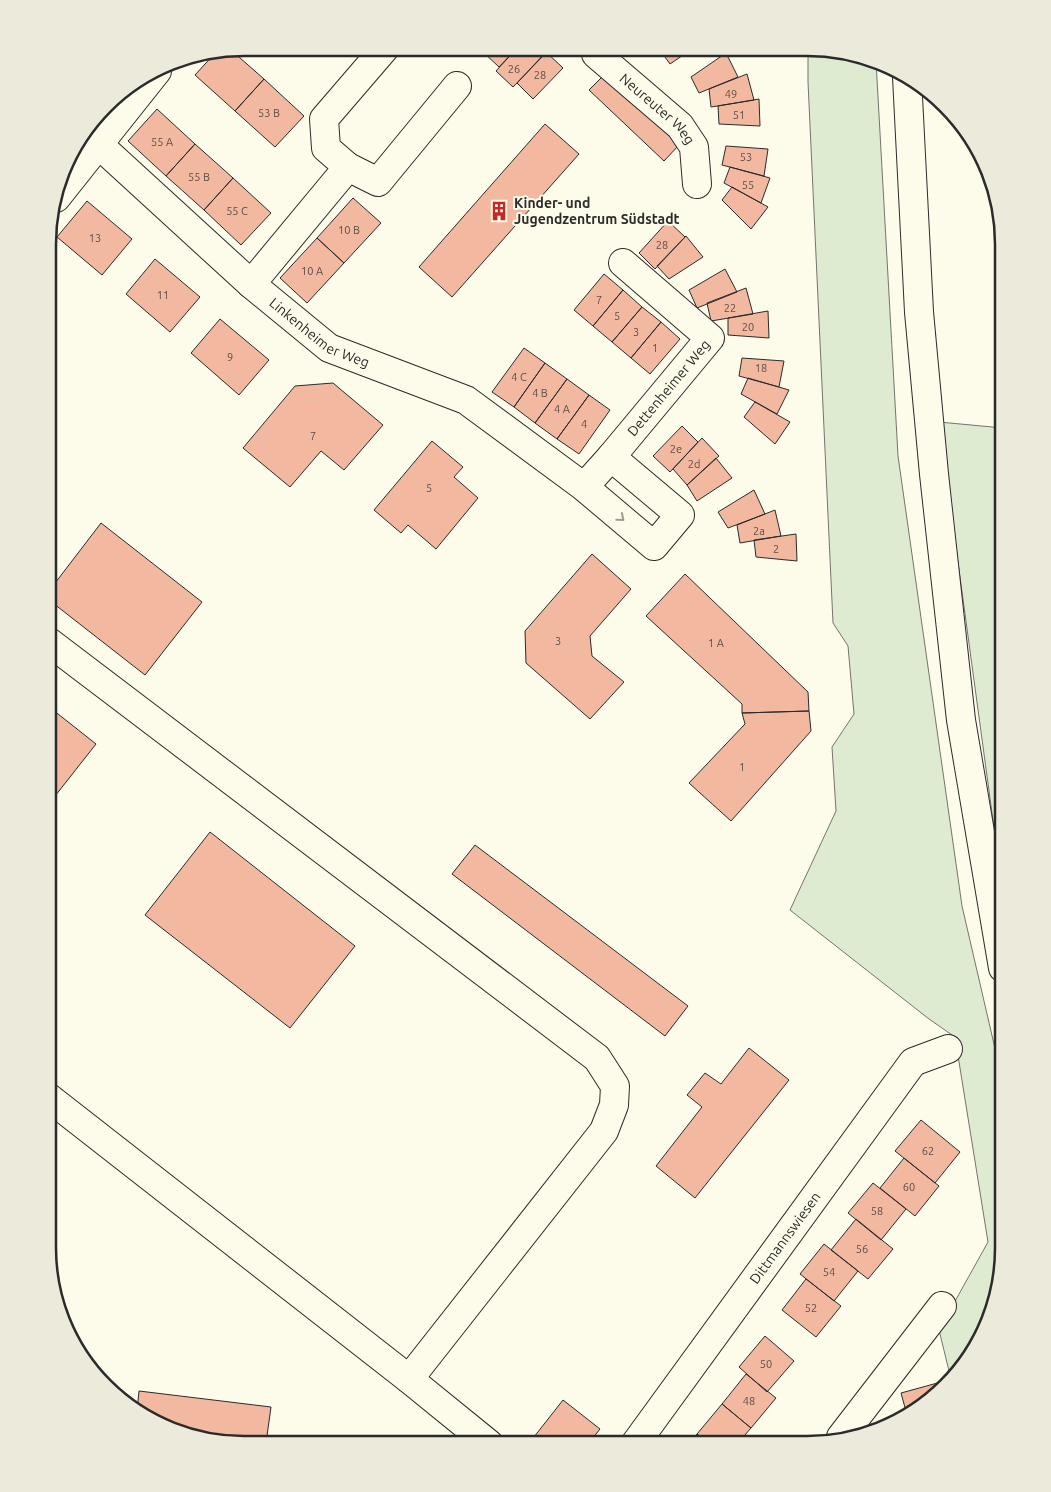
<svg xmlns="http://www.w3.org/2000/svg" width="1051" height="1492" viewBox="0 0 1051 1492" font-family="Ubuntu,sans-serif">
<style>
.green{fill:#deebd1;stroke:#74746e}
.building{fill:#f2b8a0;stroke:#2b2b2b}
.lines{fill:none;stroke-linecap:round;stroke-linejoin:round}
.minor-casing{stroke:#2b2b2b;stroke-width:30}
.major-casing{stroke:#2b2b2b;stroke-width:30}
.minor{stroke:#fdfbea;stroke-width:28}
.major{stroke:#fdfbea;stroke-width:28}
.oneway{stroke:#9e9d94}
.labels{text-anchor:middle;stroke-width:4;stroke-linejoin:round;paint-order:stroke}
.number-label{font-size:11px;fill:#5d4e48}
.street-label{font-size:14px;fill:#2b2b2b;stroke:#fdfbea}
.poi-label{font-size:14px;font-weight:bold;fill:#2b2b2b;stroke:#fdfbea;text-anchor:start}
.rim{fill:none;stroke:#2b2b2b;stroke-width:2.5}
</style>
<rect width="100%" height="100%" fill="#fdfbea"/>
<!-- green -->
<path class="green" d="M 808,49 L 833,49 L 876,61 L 898,456 L 962,906 L 1003,1083 L 1003,1261 L 993,1311 L 970,1357 L 951,1379 L 939,1330 L 988,1242 L 955,1037 L 929,1019 L 790,910 L 836,811 L 832,747 L 854,714 L 848,646 L 833,623 L 808,82 Z
M 939,422 L 1003,428 L 1003,894 Z"/>
<!-- building -->
<path class="building" d="M 471,48 L 487,48 L 479,56 Z
M 487,48 L 517,48 L 499,67 L 483,52 Z
M 517,48 L 532,48 L 542,57 L 513,87 L 496,71 Z
M 648,49 L 661,49 L 655,55 Z
M 661,49 L 692,49 L 670,64 L 660,50 Z
M 231,50 L 264,79 L 235,111 L 195,75 L 216,52 Z
M 546,52 L 563,68 L 533,99 L 517,83 Z
M 726,53 L 738,77 L 699,93 L 691,77 Z
M 747,74 L 754,100 L 711,107 L 709,89 Z
M 604,75 L 679,145 L 664,161 L 589,90 Z
M 264,79 L 304,116 L 275,147 L 235,111 Z
M 759,99 L 760,126 L 719,124 L 718,106 Z
M 157,109 L 195,144 L 166,176 L 128,141 Z
M 545,124 L 579,154 L 452,297 L 419,267 Z
M 195,144 L 233,178 L 204,210 L 166,176 Z
M 726,146 L 768,149 L 764,176 L 722,165 Z
M 730,167 L 770,178 L 761,203 L 724,183 Z
M 233,178 L 271,213 L 241,245 L 204,210 Z
M 732,187 L 768,207 L 751,229 L 722,200 Z
M 353,198 L 381,223 L 344,263 L 317,238 Z
M 87,201 L 132,239 L 102,275 L 57,237 Z
M 668,221 L 685,237 L 655,269 L 639,253 Z
M 686,236 L 703,257 L 669,279 L 657,266 Z
M 317,238 L 344,263 L 307,303 L 280,278 Z
M 155,259 L 200,297 L 170,332 L 126,294 Z
M 725,269 L 737,292 L 697,308 L 689,290 Z
M 604,274 L 623,290 L 593,326 L 574,310 Z
M 746,288 L 753,314 L 711,321 L 707,303 Z
M 623,290 L 642,307 L 612,342 L 593,326 Z
M 642,307 L 661,322 L 631,358 L 612,342 Z
M 768,311 L 769,338 L 728,335 L 728,318 Z
M 220,319 L 269,360 L 239,395 L 191,353 Z
M 661,322 L 680,339 L 650,374 L 631,358 Z
M 524,348 L 545,363 L 514,407 L 492,392 Z
M 742,358 L 784,361 L 779,387 L 739,376 Z
M 545,363 L 567,379 L 535,423 L 514,407 Z
M 748,378 L 789,390 L 777,414 L 741,394 Z
M 567,379 L 589,395 L 557,439 L 535,423 Z
M 333,383 L 383,425 L 344,470 L 321,451 L 290,487 L 243,448 L 295,386 Z
M 589,395 L 610,410 L 579,454 L 557,439 Z
M 755,402 L 790,422 L 775,444 L 744,417 Z
M 682,426 L 698,442 L 670,472 L 653,456 Z
M 702,438 L 719,456 L 687,485 L 673,469 Z
M 432,441 L 463,467 L 454,477 L 478,498 L 436,549 L 408,525 L 401,533 L 374,510 Z
M 716,458 L 732,478 L 697,501 L 687,485 Z
M 754,490 L 765,514 L 728,528 L 718,512 Z
M 775,510 L 781,536 L 740,543 L 737,525 Z
M 101,523 L 202,602 L 145,675 L 49,600 L 49,591 Z
M 796,534 L 797,561 L 756,557 L 754,540 Z
M 592,554 L 631,589 L 590,636 L 592,656 L 624,682 L 590,719 L 526,663 L 525,631 Z
M 685,574 L 808,692 L 809,711 L 742,713 L 742,704 L 646,616 Z
M 48,706 L 96,744 L 48,805 Z
M 809,711 L 811,731 L 731,821 L 689,783 L 745,724 L 742,713 Z
M 210,832 L 355,946 L 290,1028 L 145,915 Z
M 475,845 L 688,1006 L 665,1036 L 452,874 Z
M 749,1048 L 789,1080 L 695,1198 L 656,1166 L 702,1107 L 687,1095 L 705,1073 L 721,1084 Z
M 921,1120 L 960,1152 L 935,1183 L 895,1151 Z
M 904,1158 L 939,1186 L 915,1216 L 880,1188 Z
M 873,1183 L 906,1209 L 881,1240 L 848,1213 Z
M 856,1219 L 893,1249 L 868,1279 L 831,1250 Z
M 824,1244 L 858,1271 L 834,1301 L 800,1274 Z
M 806,1279 L 841,1306 L 816,1337 L 782,1310 Z
M 765,1336 L 794,1361 L 767,1392 L 739,1367 Z
M 746,1374 L 776,1398 L 751,1428 L 722,1404 Z
M 941,1382 L 943,1389 L 936,1396 L 907,1415 L 901,1393 Z
M 139,1391 L 271,1407 L 266,1443 L 219,1443 L 169,1430 L 137,1411 Z
M 563,1400 L 600,1429 L 588,1444 L 532,1444 L 530,1442 Z
M 722,1404 L 751,1428 L 737,1444 L 709,1444 L 697,1434 Z
M 697,1434 L 709,1444 L 689,1444 Z"/>
<g class="lines">
<defs>
<g id="minor">
<path id="s1" d="M 600,49 L 596,54 L 680,126 L 694,147 L 697,184"/>
<path id="s2" d="M 85,132 L 251,284 L 329,348 L 466,400 L 584,487 L 654,546 L 680,515 L 611,457 L 584,487"/>
<path d="M 348,167 L 326,148 L 324,119 L 385,48"/>
<path d="M 56,198 L 157,71"/>
<path d="M 251,284 L 348,167 L 378,182 L 457,86"/>
<path id="s3" d="M 611,457 L 710,338 L 623,263"/>
<path d="M 49,642 L 597,1058 L 615,1086 L 614,1105 L 604,1131 L 409,1379"/>
<path d="M 48,1097 L 409,1379 L 489,1444"/>
<path d="M 841,1437 L 942,1306"/>
<path id="s4" d="M 635,1444 L 913,1062 L 948,1049"/>
</g>
<path id="major" d="M 907,77 L 919,312 L 934,474 L 961,720 L 1003,968"/>
</defs>
<!-- minor casing -->
<use href="#minor" class="minor-casing"/>
<!-- major casing -->
<use href="#major" class="major-casing"/>
<!-- minor -->
<use href="#minor" class="minor"/>
<!-- major -->
<use href="#major" class="major"/>
</g>
<!-- one-way arrows -->
<defs><path id="oneway-chevron" d="M-2-3.5L2.5 0L-2 3.5" fill="none" stroke-width="1.6" stroke-linecap="round" stroke-linejoin="round" transform="scale(1.25)"/></defs>
<use class="oneway" href="#oneway-chevron" transform="translate(621 518) rotate(40)"/>
<!-- icons -->
<defs>
<symbol id="building-bare" viewBox="-9 -9 18 18"><path d="M-4-6H4V6H1V3H-1V6H-4ZM-2.5-4.3h1.7v1.8h-1.7ZM.8-4.3h1.7v1.8H.8ZM-2.5-1h1.7V.8h-1.7ZM.8-1h1.7V.8H.8Z" fill="#c62828" stroke="#fdfbea" stroke-width="2.5" paint-order="stroke"/></symbol>
</defs>
<g fill-rule="evenodd">
<use href="#building-bare" x="485" y="197" width="28" height="28"/>
</g>
<g class="labels">
<!-- number labels -->
<g class="number-label">
<text x="514" y="73">26</text>
<text x="540" y="79">28</text>
<text x="731" y="98">49</text>
<text x="269" y="117">53 B</text>
<text x="739" y="119">51</text>
<text x="162" y="146">55 A</text>
<text x="746" y="161">53</text>
<text x="199" y="181">55 B</text>
<text x="748" y="189">55</text>
<text x="237" y="215">55 C</text>
<text x="349" y="234">10 B</text>
<text x="95" y="242">13</text>
<text x="662" y="249">28</text>
<text x="312" y="275">10 A</text>
<text x="163" y="299">11</text>
<text x="599" y="304">7</text>
<text x="730" y="312">22</text>
<text x="617" y="320">5</text>
<text x="748" y="331">20</text>
<text x="636" y="336">3</text>
<text x="655" y="352">1</text>
<text x="230" y="361">9</text>
<text x="761" y="372">18</text>
<text x="519" y="381">4 C</text>
<text x="540" y="397">4 B</text>
<text x="562" y="413">4 A</text>
<text x="584" y="428">4</text>
<text x="313" y="440">7</text>
<text x="676" y="453">2e</text>
<text x="694" y="468">2d</text>
<text x="429" y="492">5</text>
<text x="759" y="535">2a</text>
<text x="776" y="553">2</text>
<text x="558" y="645">3</text>
<text x="716" y="647">1 A</text>
<text x="742" y="771">1</text>
<text x="928" y="1155">62</text>
<text x="909" y="1191">60</text>
<text x="877" y="1215">58</text>
<text x="862" y="1253">56</text>
<text x="829" y="1276">54</text>
<text x="811" y="1312">52</text>
<text x="766" y="1368">50</text>
<text x="749" y="1405">48</text>
</g>
<!-- street labels -->
<g class="street-label">
<text dy="5" stroke="none"><textPath href="#s1" startOffset="89">Neureuter Weg</textPath></text>
<text dy="5" stroke="none"><textPath href="#s2" startOffset="310">Linkenheimer Weg</textPath></text>
<text dy="5" stroke="none"><textPath href="#s3" startOffset="90">Dettenheimer Weg</textPath></text>
<text dy="5" stroke="none"><textPath href="#s4" startOffset="255">Dittmannswiesen</textPath></text>
</g>
<!-- poi labels -->
<g class="poi-label">
<text x="514" y="208">Kinder- und<tspan x="514" dy="16">Jugendzentrum Südstadt</tspan></text>
</g>
</g>
<!-- crop -->
<path d="M0 0H1051V1492H0ZM244 56H807A188 188 0 0 1 995 244V1248A188 188 0 0 1 807 1436H244A188 188 0 0 1 56 1248V244A188 188 0 0 1 244 56Z" fill="#eceadb" fill-rule="evenodd"/>
<path class="rim" d="M244 56H807A188 188 0 0 1 995 244V1248A188 188 0 0 1 807 1436H244A188 188 0 0 1 56 1248V244A188 188 0 0 1 244 56Z"/>
</svg>
